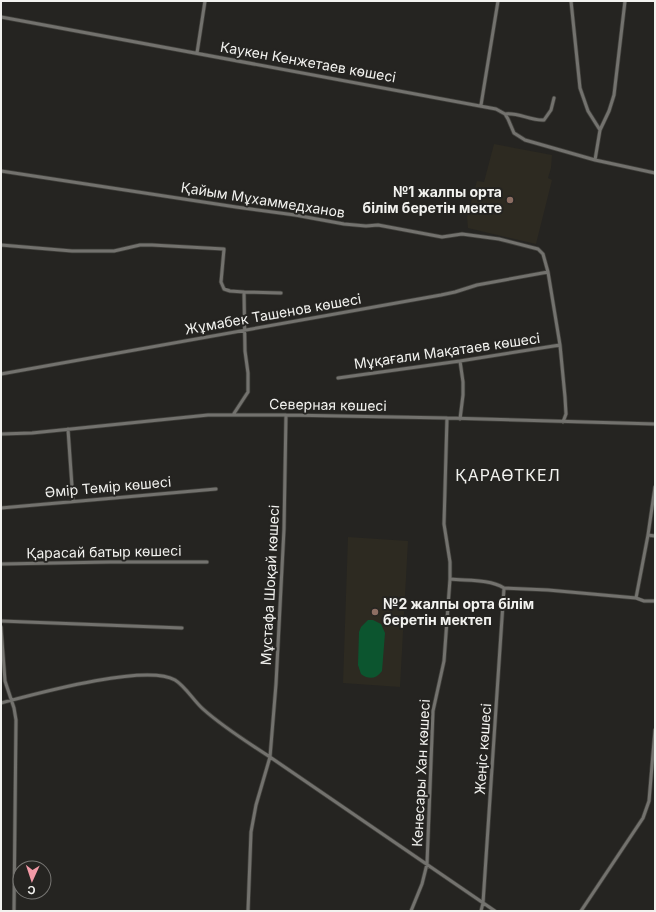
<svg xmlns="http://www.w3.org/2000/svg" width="656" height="912" viewBox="0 0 656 912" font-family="Inter,sans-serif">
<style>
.built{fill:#2d2a21}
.green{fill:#0c552f}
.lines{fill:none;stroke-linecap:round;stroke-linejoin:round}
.minor-casing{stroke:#41403c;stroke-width:4.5}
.minor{stroke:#73726e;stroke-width:3}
.education-dot{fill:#8d6e63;stroke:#252421;stroke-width:1.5}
.labels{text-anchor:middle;stroke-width:4;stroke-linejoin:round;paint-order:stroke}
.street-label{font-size:14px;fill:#f2f2ef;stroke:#252421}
.poi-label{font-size:14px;font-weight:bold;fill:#f2f2ef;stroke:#252421;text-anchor:end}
.quarter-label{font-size:16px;letter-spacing:1px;fill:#f2f2ef;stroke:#252421}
</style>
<rect width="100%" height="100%" fill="#252421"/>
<!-- built -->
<path class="built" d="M 494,144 L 552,155 L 551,168 L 548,178 L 552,180 L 536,244 L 468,228 L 467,217 L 477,181 L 484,182 Z
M 348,537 L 408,541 L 400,687 L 343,683 Z"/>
<!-- green -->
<path class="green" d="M 368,620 L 373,620 L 381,624 L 385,633 L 382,671 C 376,679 369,680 361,674 L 358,665 L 359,632 L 361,627 Z"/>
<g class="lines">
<defs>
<path id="minor" d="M 571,1 L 580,88 L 588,111 L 600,130
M 625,1 L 614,95 L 609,111 L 600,130 L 595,160 L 655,173
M 1,17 L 496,109 L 505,114 L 508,119 L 514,133 L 525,140 L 595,160
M 197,53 L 205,1
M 481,105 L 498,1
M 505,114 C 518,112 531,121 544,120 L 551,110 L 554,98
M 1,171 L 236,207 L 295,215 L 344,224 L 366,226 L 378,225 L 442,237 L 462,234 L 499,239 L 538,249 L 543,254 L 548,272 L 560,345 L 565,397 L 566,414 L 563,422
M 1,245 L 72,251 L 114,251 L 140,245 L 152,245 L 224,249 L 221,282 L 224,289 L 230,291 L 244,292 L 245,351 L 248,373 L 248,392 L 233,415
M 244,292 L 281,293
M 460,361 L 463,382 L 463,395 L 460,419
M 1,374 L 441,295 L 455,292 L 477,285 L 548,272
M 338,378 L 460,361 L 560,345
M 286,415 L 284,529 L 276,684 L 270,757 L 495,911
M 68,429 L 73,501
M 1,434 L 32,433 L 208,415 L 286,415 L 447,418 L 655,424
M 1,508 L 216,489
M 648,535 L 655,536
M 1,564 L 110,562 L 207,562
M 450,579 C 467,581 489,579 504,588 L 548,590 L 636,598 L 644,601 L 655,601
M 636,598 L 648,535 L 655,487
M 1,621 L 182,628
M 1,627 L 5,681 L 14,708 L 16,720 L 14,911
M 1,703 C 35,694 146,663 175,680 C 185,686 194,701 203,709 C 223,727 247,742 270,757 L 256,805 L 251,832 L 248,911
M 411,911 L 422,884 L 427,864 L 433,711 L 444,661 L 450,579 L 450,562 L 444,524 L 447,418
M 481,911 L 483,903 L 504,588
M 581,911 L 643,818 L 649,801 L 655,730"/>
</defs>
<!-- minor casing -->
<use href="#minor" class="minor-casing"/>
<!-- minor -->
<use href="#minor" class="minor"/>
</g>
<!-- markers -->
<g class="education-dot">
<circle cx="510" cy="200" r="4"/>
<circle cx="375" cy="612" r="4"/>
</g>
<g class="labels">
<!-- street labels -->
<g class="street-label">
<text transform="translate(308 62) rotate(10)" y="5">Каукен Кенжетаев көшесі</text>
<text transform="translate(263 200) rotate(9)" y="5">Қайым Мұхаммедханов</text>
<text transform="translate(273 314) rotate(-10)" y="5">Жұмабек Ташенов көшесі</text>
<text transform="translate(447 351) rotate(-8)" y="5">Мұқағали Мақатаев көшесі</text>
<text transform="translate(328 405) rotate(1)" y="5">Северная көшесі</text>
<text transform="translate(108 487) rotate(-5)" y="5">Әмір Темір көшесі</text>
<text transform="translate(104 552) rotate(-1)" y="5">Қарасай батыр көшесі</text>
<text transform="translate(270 585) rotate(-87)" y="5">Мұстафа Шоқай көшесі</text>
<text transform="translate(483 749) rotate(-86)" y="5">Жеңіс көшесі</text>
<text transform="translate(421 773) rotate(-87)" y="5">Кенесары Хан көшесі</text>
</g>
<!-- poi labels -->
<g class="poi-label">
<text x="502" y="197">№1 жалпы орта<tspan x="502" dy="16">білім беретін мекте</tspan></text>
<text x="383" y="609" text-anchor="start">№2 жалпы орта білім<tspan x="383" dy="16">беретін мектеп</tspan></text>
</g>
<!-- quarter labels -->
<g class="quarter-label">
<text x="508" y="481">ҚАРАӨТКЕЛ</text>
</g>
</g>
<!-- border -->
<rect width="656" height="912" fill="none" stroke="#f2f2ef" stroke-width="4"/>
<!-- north arrow -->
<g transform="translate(32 880) rotate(183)"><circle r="19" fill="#252421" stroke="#777673"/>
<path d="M0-3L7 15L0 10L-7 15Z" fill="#f39aa7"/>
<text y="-6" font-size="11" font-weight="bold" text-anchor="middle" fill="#f2f2ef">С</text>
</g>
</svg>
